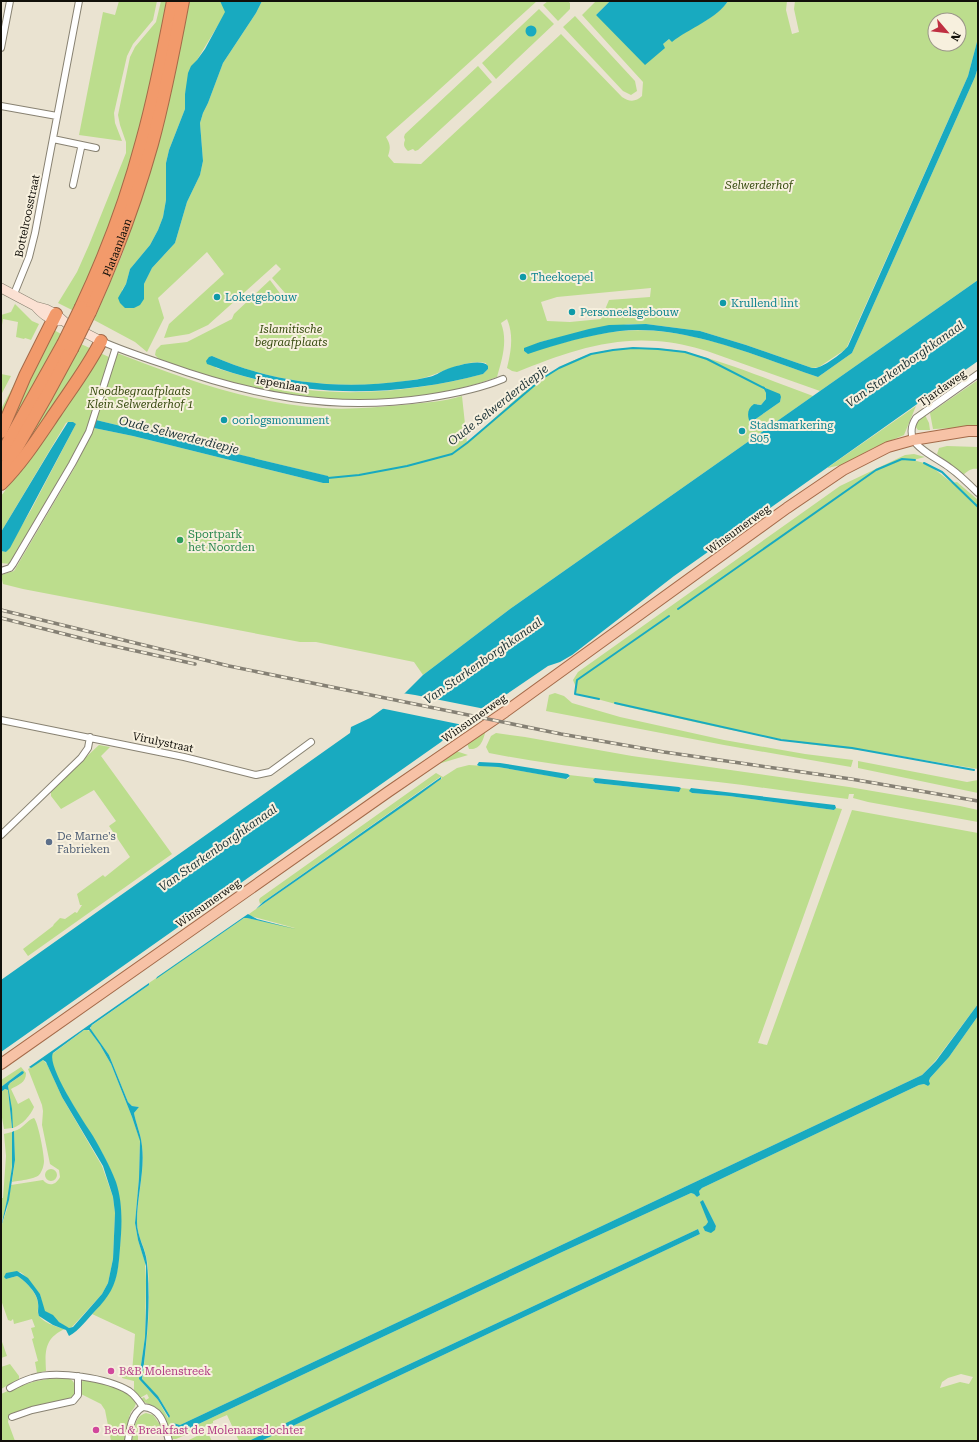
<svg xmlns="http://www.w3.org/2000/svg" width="979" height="1442" viewBox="0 0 979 1442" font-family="'Roboto Serif',serif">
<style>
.green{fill:#bcdd8d;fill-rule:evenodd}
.water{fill:#18aac0}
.pier{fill:#eae3d1}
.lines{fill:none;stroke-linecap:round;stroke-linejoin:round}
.stream{stroke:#18aac0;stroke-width:2}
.street-casing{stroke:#888272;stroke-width:8}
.secondary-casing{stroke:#888272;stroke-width:10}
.primary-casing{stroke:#a46a49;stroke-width:12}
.highway-casing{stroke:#a46a49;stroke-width:14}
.street{stroke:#fff;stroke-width:6}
.secondary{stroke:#fbe1d3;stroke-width:9}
.primary{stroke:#f7c2a6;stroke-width:10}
.highway{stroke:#f29a6b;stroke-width:12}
.rail-casing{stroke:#858074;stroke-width:3.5}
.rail{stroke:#f7f0de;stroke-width:2;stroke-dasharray:6;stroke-linecap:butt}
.highway-bridge-casing{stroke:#a46a49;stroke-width:14;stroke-linecap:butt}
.highway-bridge{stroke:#f29a6b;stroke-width:12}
.culture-dot{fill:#0f9aa8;stroke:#f7f0de;stroke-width:1.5}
.leisure-dot{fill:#2e9e5b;stroke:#f7f0de;stroke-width:1.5}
.service-dot{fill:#5c6f8a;stroke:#f7f0de;stroke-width:1.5}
.hotel-dot{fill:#d1479c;stroke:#f7f0de;stroke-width:1.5}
.labels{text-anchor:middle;stroke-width:4;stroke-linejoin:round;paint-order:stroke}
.park-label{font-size:11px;font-style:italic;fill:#35490d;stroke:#f7f0de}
.street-label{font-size:11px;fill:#12100a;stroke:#f7f0de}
.culture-label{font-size:11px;fill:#0d838f;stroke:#f7f0de;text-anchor:start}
.leisure-label{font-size:11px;fill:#27864d;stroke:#f7f0de;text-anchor:start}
.service-label{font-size:11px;fill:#4e5e75;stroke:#f7f0de;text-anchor:start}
.hotel-label{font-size:11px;fill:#b23c85;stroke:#f7f0de;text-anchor:start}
.water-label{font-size:12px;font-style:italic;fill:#1b3135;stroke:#f7f0de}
</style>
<rect width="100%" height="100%" fill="#eae3d1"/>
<!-- green -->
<path class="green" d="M 119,1 L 157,1 L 153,20 L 133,44 L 127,56 L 114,113 L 115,123 L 122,141 L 79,135 L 103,12 L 115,15 Z
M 161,1 L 167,1 C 152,78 137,156 109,230 C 98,258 85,284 74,311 L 58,303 L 77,272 L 89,245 L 126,153 L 126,142 L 120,125 L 118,115 L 130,57 L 135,47 L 156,22 Z
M 187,1 L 220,1 L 226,12 L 197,60 L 185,94 L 185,109 L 169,150 L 166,163 L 166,200 L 163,217 L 158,230 L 150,245 L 130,269 L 126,284 L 122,290 L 125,308 L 134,308 L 144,284 L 152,268 L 175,243 L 187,202 L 200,175 L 203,161 L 200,123 L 203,113 L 208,103 L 223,63 L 256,13 L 262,1 L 537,1 L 429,99 L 386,137 C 390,144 391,147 388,156 L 394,163 L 421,164 L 561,34 L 622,97 C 629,102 636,102 642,96 L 643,82 L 582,15 L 596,1 L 610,1 L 596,15 L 663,44 L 669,39 L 672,41 C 688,28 718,18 728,1 L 787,1 L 786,10 L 792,34 L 799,32 L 794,9 L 795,1 L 978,1 L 978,38 L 968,76 L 846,349 L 819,367 L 812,368 L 746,345 L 700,331 L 646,324 L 629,324 L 561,337 L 540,342 L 524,351 L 527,353 C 558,344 589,334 621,331 C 689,325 755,356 818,377 L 852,353 L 975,77 L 978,67 L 978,280 L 820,391 L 707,351 C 691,346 673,342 656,341 C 608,337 561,354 517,372 L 512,371 L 507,368 C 511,351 514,336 507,319 L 501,323 C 508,341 502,359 497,377 C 430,402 347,407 276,394 C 236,386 198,373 160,360 L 155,355 L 156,350 L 161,345 L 187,342 L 232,319 L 234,314 L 270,280 L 282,296 L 285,293 L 272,278 L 281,269 L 276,264 L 208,325 L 189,334 L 164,338 L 169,324 L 224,274 L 207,252 L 158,298 L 164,318 L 147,352 L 135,342 L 94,320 L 122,255 L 140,201 ZM 935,20 L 959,20 L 959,44 L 935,44 ZM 651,288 L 650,297 L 609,300 L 601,319 L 570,322 L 547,321 L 541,302 L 557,297 ZM 212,356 C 277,385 349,391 419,379 C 440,375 463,359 486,363 L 488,369 L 483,374 C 426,389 366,396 308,390 C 276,386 246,377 216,368 Z
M 548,1 L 568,1 L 570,3 L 570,9 L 558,21 L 543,5 Z
M 539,9 L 554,24 L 496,79 L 482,63 Z
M 575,16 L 635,81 L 637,91 L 631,95 L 623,91 L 563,27 Z
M 478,66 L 492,82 L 418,150 L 415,151 L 413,149 L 408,151 C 404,147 403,145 405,140 L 404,137 L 405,134 Z
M 15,304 L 32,321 L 39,324 L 31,340 L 25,338 L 24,339 L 16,337 L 18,322 L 3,319 L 1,331 L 1,315 L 11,312 Z
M 45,327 L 1,419 L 1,409 Z
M 52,329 L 63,335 L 1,446 L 1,439 L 25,391 Z
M 81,344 L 94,350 L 16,460 Z
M 633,348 C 650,348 668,348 685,352 C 728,362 771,381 813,396 L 510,609 L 423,675 L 414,662 L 316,642 L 300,642 L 23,589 L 3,584 L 1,575 L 14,571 L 75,467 L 94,428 L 133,436 L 323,483 L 329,482 L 327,476 L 96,420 L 117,353 C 183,379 251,403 323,408 C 349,410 376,407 402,405 C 422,403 442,402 462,396 L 467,443 C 504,411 543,368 591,354 C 604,350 619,349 633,348 ZM 764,387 L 781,397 L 780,402 L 750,423 L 757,404 L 761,405 L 766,399 L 766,393 Z
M 100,353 L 109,357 L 86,432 L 68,467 L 10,564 L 1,563 L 1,551 L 6,552 L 31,510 L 76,424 L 68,422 L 66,423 L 1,532 L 1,496 L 30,458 Z
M 1,374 L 11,376 L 1,395 Z
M 978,380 L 978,427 L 933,429 L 930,413 Z
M 916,406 L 904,435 L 873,448 L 846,464 L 827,468 Z
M 925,415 L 929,423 L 930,430 L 918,430 C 912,424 919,419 925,415 Z
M 947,446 L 978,447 L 978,469 C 971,468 968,471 963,475 L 937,454 L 939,448 Z
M 914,454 L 925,457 L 913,460 L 928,464 L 952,483 L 957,482 L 978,500 L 978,769 L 876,752 L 807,744 L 726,729 L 623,706 L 575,693 L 575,685 L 573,680 L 578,672 L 840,486 L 905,455 Z
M 555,693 L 564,696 L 572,703 L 620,717 L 724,740 L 805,754 L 853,760 L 851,767 L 724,745 L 546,711 L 549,695 Z
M 486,730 C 483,740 481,750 469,749 L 467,743 Z
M 496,733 L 525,737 L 632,756 L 849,787 L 960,806 L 978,810 L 978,822 L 868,802 L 853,798 L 854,794 L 849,794 L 848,799 C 805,794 761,787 718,782 C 642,774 565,768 489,753 L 486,747 L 491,736 Z
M 99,745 L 110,747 L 101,756 L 172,854 L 28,956 L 23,949 L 53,926 L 54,924 L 60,918 L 65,919 L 75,912 L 77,913 L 82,905 L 80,905 L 77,894 L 103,875 L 105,877 L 130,857 L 109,826 L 116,821 L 94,790 L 61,809 L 51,796 L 51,790 Z
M 456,751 L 468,755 L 435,765 Z
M 858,761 L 967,782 L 978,780 L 978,793 L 858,768 Z
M 469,765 L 498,767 L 568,779 L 570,776 L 569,775 L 595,778 L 594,782 L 595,783 L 679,792 L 681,788 L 690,789 L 692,793 L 729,796 L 834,810 L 836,808 L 842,809 L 758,1043 L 767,1045 L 852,810 L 978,833 L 978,1004 L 936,1060 L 922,1075 L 180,1425 L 173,1423 L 172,1424 L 174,1433 L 175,1434 L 188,1429 L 560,1253 L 691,1193 L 694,1194 L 697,1197 L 700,1195 L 699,1191 L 702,1188 L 919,1085 L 924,1084 L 928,1086 L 930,1078 L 949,1057 L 978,1016 L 978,1441 L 261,1441 L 700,1234 L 698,1229 L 369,1383 L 252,1441 L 239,1441 L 227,1415 L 213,1421 L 213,1423 L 176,1439 L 172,1439 C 167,1429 166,1417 158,1409 C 153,1404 146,1405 141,1399 L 144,1397 L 146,1400 L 149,1398 L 147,1394 L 140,1398 L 134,1390 L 134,1381 L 122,1378 L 123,1372 L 132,1373 L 135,1334 L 92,1314 C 115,1291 118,1277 120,1246 C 122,1220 122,1195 111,1171 C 106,1159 99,1147 92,1136 C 83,1120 49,1071 51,1055 L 84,1030 L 87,1030 L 90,1031 L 100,1045 L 111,1064 L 132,1117 L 140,1140 L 139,1178 L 135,1223 L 138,1240 L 145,1262 L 146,1281 L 145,1337 L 139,1379 L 158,1400 L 168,1418 L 170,1416 L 158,1396 L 142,1380 C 147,1342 152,1298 147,1260 C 145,1247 137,1236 137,1222 C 137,1197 145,1171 142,1146 C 141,1134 136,1124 134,1113 L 139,1107 L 132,1106 L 128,1102 L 109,1055 L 91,1030 L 91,1026 L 149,985 L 149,983 L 244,918 L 247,918 L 295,928 L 250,916 L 249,914 L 441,779 L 442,778 L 440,777 L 260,904 L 259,900 L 260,898 L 436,773 L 443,777 L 457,768 ZM 703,1200 L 716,1226 L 715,1229 L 709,1232 L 705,1231 L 708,1222 L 703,1207 ZM 961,1374 L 973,1377 L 969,1384 L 960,1382 L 940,1388 L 942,1382 L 948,1378 Z
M 43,1060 L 47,1064 L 62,1097 L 102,1166 L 113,1197 L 115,1213 L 113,1259 L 108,1283 L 102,1294 L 72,1327 L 69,1328 L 66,1327 L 44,1311 L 40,1294 L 23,1274 L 20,1272 L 6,1279 L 17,1276 C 25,1280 38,1294 38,1304 C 39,1307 37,1310 38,1313 C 40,1322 57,1327 65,1329 C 44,1338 45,1352 46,1371 L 37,1373 L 35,1362 L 38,1361 L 32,1339 L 34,1338 L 31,1328 L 35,1327 L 32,1319 L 14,1324 L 13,1319 L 11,1321 L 8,1320 L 1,1300 L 1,1227 L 7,1209 L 11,1185 L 43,1180 C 49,1187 56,1185 60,1177 L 59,1170 L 50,1164 L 42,1125 L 43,1111 L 42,1105 L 28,1069 Z
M 21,1067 L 26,1073 C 26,1083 18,1085 11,1089 L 18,1104 L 29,1098 L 34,1107 C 31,1115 22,1125 13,1128 L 8,1086 L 9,1084 L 23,1074 L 22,1071 L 1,1087 L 1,1080 Z
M 5,1089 L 8,1090 L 12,1128 L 4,1129 L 1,1112 L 1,1092 Z
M 34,1118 C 38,1122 44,1153 44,1161 C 44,1165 42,1172 39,1175 C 35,1179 17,1181 12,1182 L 15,1160 L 14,1131 C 23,1129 27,1120 34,1118 Z
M 12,1132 C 13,1162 12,1194 1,1223 L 1,1198 L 3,1198 L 6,1156 L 4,1134 Z
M45 1175a6 6 0 1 1 12 0a6 6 0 1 1-12 0Z
M 1,1339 L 7,1356 L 1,1358 Z
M 10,1364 L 19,1376 L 19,1379 L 1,1389 L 1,1367 Z
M 55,1378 C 68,1378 75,1376 76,1392 L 71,1399 L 31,1408 L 9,1417 L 8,1422 L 15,1441 L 1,1441 L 1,1394 C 19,1386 35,1380 55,1378 Z
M 85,1380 C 102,1384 124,1387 136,1401 C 136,1406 134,1408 131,1412 C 127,1420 127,1432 125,1441 L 111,1441 L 105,1410 L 101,1404 L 81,1394 L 81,1382 Z
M 146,1413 L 153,1415 L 161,1426 L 157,1428 L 155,1425 L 138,1434 L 138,1441 L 132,1441 C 134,1431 134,1416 146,1413 Z
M 205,1432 L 209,1435 L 212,1441 L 189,1440 Z"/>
<!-- water -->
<path class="water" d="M 220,1 L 262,1 L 256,13 L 223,63 L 208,103 L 203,113 L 200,123 L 203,161 L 200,175 L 187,202 L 175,243 L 152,268 L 144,284 L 144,299 L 140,305 L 134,308 L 125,308 L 120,303 L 118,298 L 126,284 L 130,269 L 150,245 L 158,230 L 163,217 L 166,200 L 166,163 L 169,150 L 185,109 L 185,94 L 188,73 L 191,66 L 197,60 L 205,49 L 225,12 Z
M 610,1 L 728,1 C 718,18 688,29 672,42 L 669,39 L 663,44 L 665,48 L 645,65 L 596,15 Z
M525.5 31a5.5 5.5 0 1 1 11 0a5.5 5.5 0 1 1-11 0Z
M 978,38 L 978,67 L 975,77 L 852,353 L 818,377 C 759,357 683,324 620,331 C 588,335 558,344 528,354 L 524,351 L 524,348 L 540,342 L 589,329 L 609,325 L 646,324 L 700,331 L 746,345 L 812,368 C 815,368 817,368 819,367 C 826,365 844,352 848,346 L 968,76 Z
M 978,280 L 978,361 L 674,576 L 572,655 L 560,662 L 548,666 L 507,694 L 495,699 L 457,726 L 441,742 L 1,1052 L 1,980 L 350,733 L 351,727 L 370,718 L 405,693 L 423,675 L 510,609 Z
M 212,356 C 273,383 339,390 405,381 C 413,380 421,379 429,377 C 435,376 440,372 445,370 C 455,366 482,358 488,366 L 488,369 L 483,374 C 392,398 300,399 210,365 L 207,364 L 206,361 L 209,357 Z
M 763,387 L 780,394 L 781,397 L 780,402 L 750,423 C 747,415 747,409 754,404 L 761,405 L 766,399 L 766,393 Z
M 96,420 L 328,476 L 329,478 L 329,483 L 323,483 L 133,436 L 94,428 Z
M 68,422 L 73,422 L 76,424 L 10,548 L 6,552 L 1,551 L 1,532 L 51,449 Z
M 479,762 L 500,763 L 568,774 L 570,776 L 566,779 L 498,767 L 479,766 L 477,765 Z
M 441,777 L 441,779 L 415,798 L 256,909 L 263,902 Z
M 595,778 L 679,787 L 681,788 L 679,792 L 595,783 L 593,780 Z
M 691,788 L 835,805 L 836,808 L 834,810 L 729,796 L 692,793 L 689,791 Z
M 248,914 L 257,919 L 295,929 L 247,918 L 244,918 L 156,979 L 157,977 Z
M 149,983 L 149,985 L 92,1025 L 90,1028 L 109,1055 L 128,1102 L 132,1106 L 139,1107 L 134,1113 C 136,1124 141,1134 142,1146 C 145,1171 137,1196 137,1222 C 137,1237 146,1249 147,1263 C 151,1302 147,1341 142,1379 L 158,1396 L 170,1416 L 169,1418 L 158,1400 L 139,1379 L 145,1337 L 146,1307 L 146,1266 L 138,1240 L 135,1223 L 139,1178 L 140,1141 L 132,1117 L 111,1064 L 100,1045 L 89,1030 L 84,1030 L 53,1053 C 46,1066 84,1122 93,1136 C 101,1150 110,1166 116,1182 C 123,1203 122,1226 120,1248 C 118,1276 116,1290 95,1311 C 88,1318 79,1331 69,1336 L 66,1330 L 53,1325 L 39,1316 C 37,1311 39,1308 38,1303 C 38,1294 25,1280 17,1276 L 6,1279 L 4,1277 L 6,1273 L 17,1271 L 28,1278 L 40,1294 L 45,1311 L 53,1315 L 59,1322 L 69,1328 L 73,1327 L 102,1294 L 108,1283 L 113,1259 L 115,1213 L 113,1197 L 103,1166 L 62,1097 L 46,1062 L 43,1060 L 31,1068 L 29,1067 Z
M 978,1004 L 978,1016 L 949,1057 L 930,1078 L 929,1081 L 930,1084 L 928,1086 L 924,1084 L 919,1085 L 702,1188 L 699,1191 L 700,1195 L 697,1197 L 694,1194 L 691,1193 L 560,1253 L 188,1429 L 174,1433 L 172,1424 L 173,1423 L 180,1425 L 922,1075 L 936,1061 Z
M 22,1071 L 24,1072 L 23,1074 L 10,1083 L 8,1086 L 12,1109 L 13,1128 L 12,1128 L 8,1090 L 5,1089 L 1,1092 L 1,1087 Z
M 14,1131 L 15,1160 L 9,1200 L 1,1227 L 7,1200 L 12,1167 L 12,1132 Z
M 703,1200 L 716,1226 L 715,1230 L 711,1233 L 705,1231 L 703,1227 L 706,1225 L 708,1222 L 700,1202 Z
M 698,1229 L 700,1234 L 261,1441 L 251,1440 L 369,1383 Z"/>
<!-- pier -->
<path class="pier" d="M 402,693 L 415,695 L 485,709 L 463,725 L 380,708 Z"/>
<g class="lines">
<!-- stream -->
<path class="stream" d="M 924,463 L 942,472 L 978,507
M 328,478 L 359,475 L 407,466 L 452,454 L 467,443 L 543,378 L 559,368 L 591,354 L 613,350 L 633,348 L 658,349 L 685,352 L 707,359 L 764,388
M 678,609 L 876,470 L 902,459 L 915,460
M 599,699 L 575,694 L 577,680 L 669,616
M 615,703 L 781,740 L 852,748 L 974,770"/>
<defs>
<path id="street" d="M 1,48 L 10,1
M 1,106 L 57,116
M 53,139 L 96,148
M 73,185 L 81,148 L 80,145
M 14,294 L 29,257 L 35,233 L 79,1
M 101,341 C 121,350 142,357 163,364 C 252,396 333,412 427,398 C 453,394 479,389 503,379
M 978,374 L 916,418 C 912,424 910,431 913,439 C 918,450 940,460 950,468 C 960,475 969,484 978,493
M 1,571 L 10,568 L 13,564 L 72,464 L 89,432 L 116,347
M 1,720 L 184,757 L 256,775 L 270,772 L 311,742
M 1,835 L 81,758 L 88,748 L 90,737
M 10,1388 C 17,1384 25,1380 32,1378 C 56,1370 108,1378 129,1391 C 135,1395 139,1401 143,1407
M 143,1407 C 162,1408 165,1427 169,1441
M 12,1417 L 32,1410 L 73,1401 L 78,1395 L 78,1376
M 128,1441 C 130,1428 131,1414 143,1407"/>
<path id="secondary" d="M 1,288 L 35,306 L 46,309 L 56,314 L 66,323 L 101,341
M 35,306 C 42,314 48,319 59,321"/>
<path id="primary" d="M 1,1064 L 388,792 L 505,712 L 787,508 L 843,470 L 888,447 L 913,440 L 968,431 L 978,431"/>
<g id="highway">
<path d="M 81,307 C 106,254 127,198 142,141 C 155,95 164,48 173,1"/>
<path id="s1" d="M 90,312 C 115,257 136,201 152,144 C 165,97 174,49 183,1"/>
<path d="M 1,432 L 25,376 L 56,314"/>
<path d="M 1,455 L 63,344"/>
<path d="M 1,475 L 47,395 L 72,349"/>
<path d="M 1,484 C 22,463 38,438 55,413 C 71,389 88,367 101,341"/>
</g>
</defs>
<!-- street casing -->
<use href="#street" class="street-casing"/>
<!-- secondary casing -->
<use href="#secondary" class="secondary-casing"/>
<!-- primary casing -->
<use href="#primary" class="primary-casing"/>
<!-- highway casing -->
<use href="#highway" class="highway-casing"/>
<!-- street -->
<use href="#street" class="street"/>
<!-- secondary -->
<use href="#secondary" class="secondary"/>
<!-- primary -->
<use href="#primary" class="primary"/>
<!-- highway -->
<use href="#highway" class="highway"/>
<defs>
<path id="rail" d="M 1,610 L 229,666 L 561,734 L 664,752 L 851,779 L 978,801
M 1,618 L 100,643 L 195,664"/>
</defs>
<!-- rail casing -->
<use href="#rail" class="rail-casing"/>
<!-- rail -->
<use href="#rail" class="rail"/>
<defs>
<path id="highway-bridge" d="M 63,344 L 81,307
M 72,349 L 90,312"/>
</defs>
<!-- highway-bridge casing -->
<use href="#highway-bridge" class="highway-bridge-casing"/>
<!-- highway-bridge -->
<use href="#highway-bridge" class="highway-bridge"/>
</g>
<!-- markers -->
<g class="culture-dot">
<circle cx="523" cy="277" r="4"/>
<circle cx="217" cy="297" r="4"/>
<circle cx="723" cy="303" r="4"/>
<circle cx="572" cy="312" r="4"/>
<circle cx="224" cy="420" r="4"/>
<circle cx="742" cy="431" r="4"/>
</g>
<circle class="leisure-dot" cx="180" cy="540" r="4"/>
<circle class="service-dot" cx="49" cy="842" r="4"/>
<g class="hotel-dot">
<circle cx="111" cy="1371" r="4"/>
<circle cx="96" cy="1430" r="4"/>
</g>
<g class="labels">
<!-- park labels -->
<g class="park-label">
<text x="759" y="189">Selwerderhof</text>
<text x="291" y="333">Islamitische<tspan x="291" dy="13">begraafplaats</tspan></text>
<text x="140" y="395">Noodbegraafplaats<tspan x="140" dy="13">Klein Selwerderhof 1</tspan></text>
</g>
<!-- street labels -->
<g class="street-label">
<text transform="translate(27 216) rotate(-78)" y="4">Bottelroosstraat</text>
<text dy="4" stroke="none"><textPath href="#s1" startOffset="70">Plataanlaan</textPath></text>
<text transform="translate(282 384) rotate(10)" y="4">Iepenlaan</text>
<text transform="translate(942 388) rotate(-35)" y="4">Tjardaweg</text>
<text transform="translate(738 529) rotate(-36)" y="4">Winsumerweg</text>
<text transform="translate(474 718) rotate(-35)" y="4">Winsumerweg</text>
<text transform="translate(163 742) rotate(12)" y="4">Virulystraat</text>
<text transform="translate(208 903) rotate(-35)" y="4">Winsumerweg</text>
</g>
<!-- culture labels -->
<g class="culture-label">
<text x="531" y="281">Theekoepel</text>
<text x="225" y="301">Loketgebouw</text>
<text x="731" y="307">Krullend lint</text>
<text x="580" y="316">Personeelsgebouw</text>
<text x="232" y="424">oorlogsmonument</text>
<text x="750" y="429">Stadsmarkering<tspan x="750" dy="13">S05</tspan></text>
</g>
<!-- leisure labels -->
<g class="leisure-label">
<text x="188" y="538">Sportpark<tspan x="188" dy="13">het Noorden</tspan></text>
</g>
<!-- service labels -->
<g class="service-label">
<text x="57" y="840">De Marne's<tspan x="57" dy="13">Fabrieken</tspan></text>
</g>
<!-- hotel labels -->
<g class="hotel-label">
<text x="119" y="1375">B&amp;B Molenstreek</text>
<text x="104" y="1434">Bed &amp; Breakfast de Molenaarsdochter</text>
</g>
<!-- water labels -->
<g class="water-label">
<text transform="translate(905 364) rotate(-35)" y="4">Van Starkenborghkanaal</text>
<text transform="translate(498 405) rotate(-38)" y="4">Oude Selwerderdiepje</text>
<text transform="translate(179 435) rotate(14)" y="4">Oude Selwerderdiepje</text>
<text transform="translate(483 661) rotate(-35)" y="4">Van Starkenborghkanaal</text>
<text transform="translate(218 848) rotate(-35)" y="4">Van Starkenborghkanaal</text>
</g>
</g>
<!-- border -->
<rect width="979" height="1442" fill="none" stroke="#12100a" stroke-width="4"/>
<!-- north arrow -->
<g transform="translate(947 32) rotate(118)"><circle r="19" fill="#f7f0de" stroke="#9b9689"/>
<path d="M0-3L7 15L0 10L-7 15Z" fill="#bf2f41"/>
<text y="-6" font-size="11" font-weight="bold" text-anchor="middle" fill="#12100a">N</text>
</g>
</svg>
